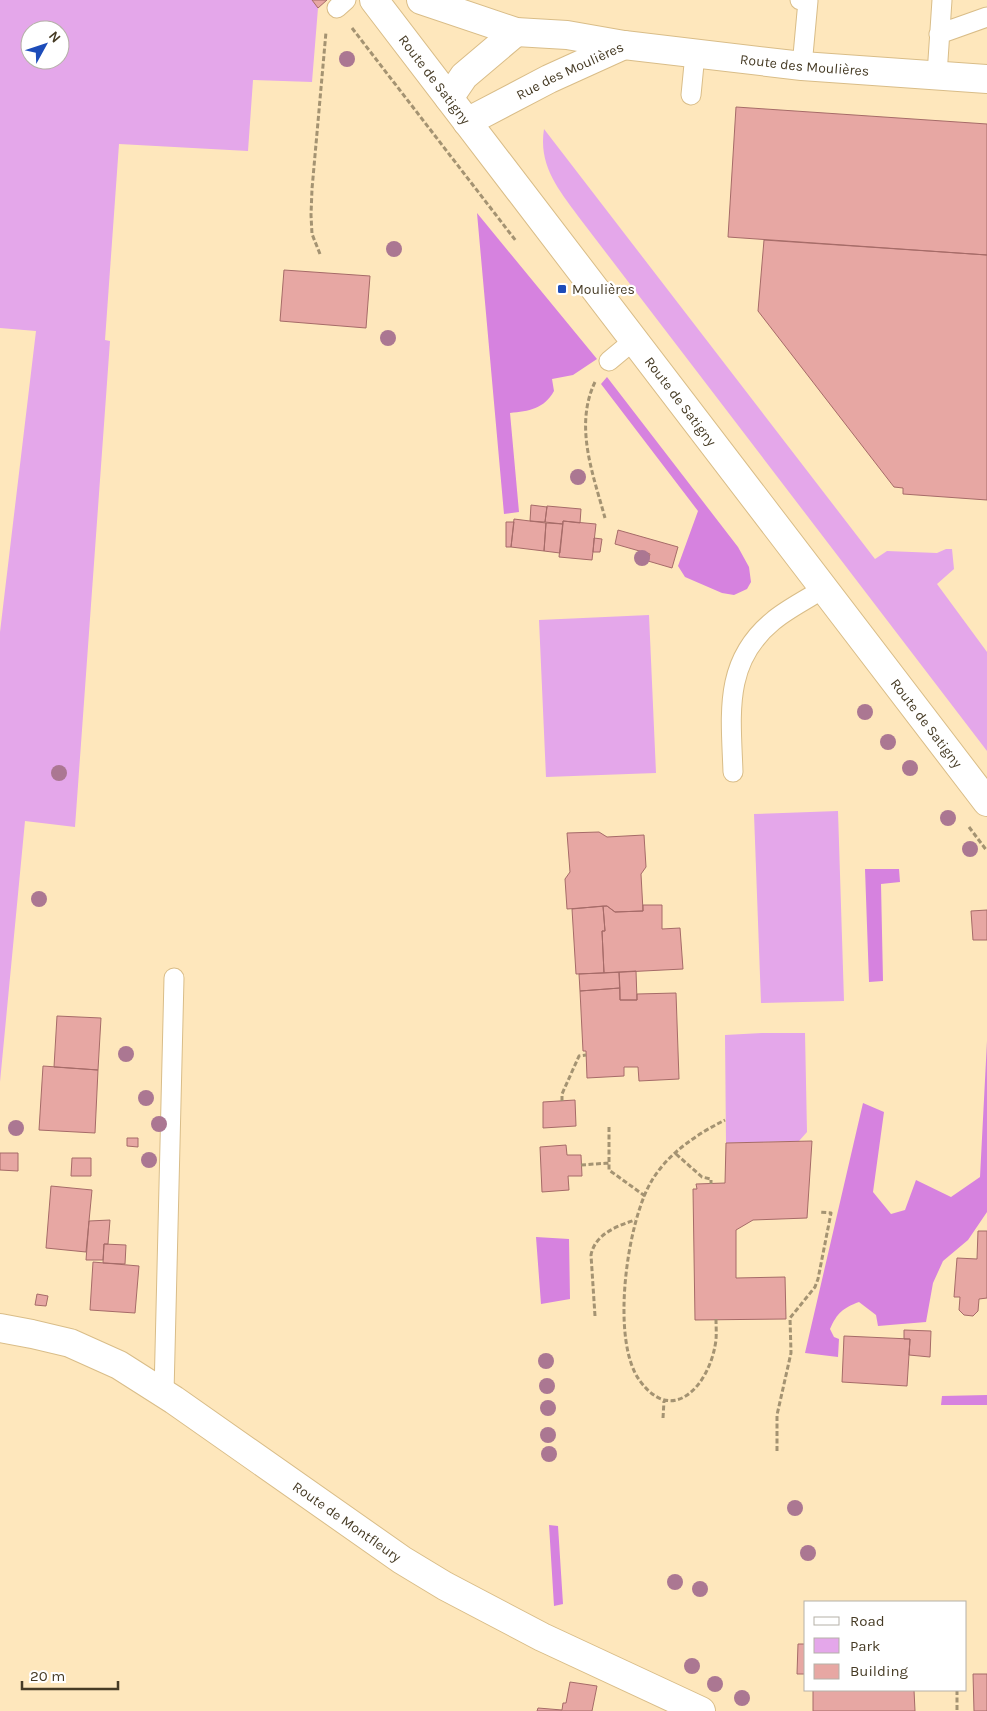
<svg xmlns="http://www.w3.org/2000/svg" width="987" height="1711" viewBox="0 0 987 1711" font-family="Karla,sans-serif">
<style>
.green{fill:#e4a7ea;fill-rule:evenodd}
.forest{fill:#d682df}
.building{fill:#e7a7a3;stroke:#a66b68}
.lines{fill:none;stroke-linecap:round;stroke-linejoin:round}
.lane-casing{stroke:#d9bd88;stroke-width:21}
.street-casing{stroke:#d9bd88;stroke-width:30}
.secondary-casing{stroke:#d9bd88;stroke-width:30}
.path{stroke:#a49372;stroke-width:3;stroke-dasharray:5 2.5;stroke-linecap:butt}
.lane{stroke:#fff;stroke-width:19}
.street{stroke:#fff;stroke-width:28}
.secondary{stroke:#fff;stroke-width:28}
.tree{fill:#ab7792}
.poi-dot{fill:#1d4cb9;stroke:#fff;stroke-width:2}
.labels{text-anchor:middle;stroke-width:4.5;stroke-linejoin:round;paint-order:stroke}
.street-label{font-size:14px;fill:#463b25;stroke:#fff}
.poi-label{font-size:14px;fill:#463b25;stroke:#fff;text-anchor:start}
</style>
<rect width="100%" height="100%" fill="#fee7bc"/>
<!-- green -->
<path class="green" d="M 0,0 L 312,0 L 318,8 L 312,82 L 253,80 L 248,151 L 119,144 L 105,340 L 110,341 L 75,827 L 25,821 L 0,1082 L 0,632 L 36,331 L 0,328 ZM 30,30 L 60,30 L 60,60 L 30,60 Z
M 544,129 L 875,559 L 887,551 L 937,553 L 946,549 L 952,549 L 954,569 L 937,584 L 987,652 L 987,751 L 581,220 C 560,191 538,167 544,129 Z
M 649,615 L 656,773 L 546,777 L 539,620 Z
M 838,811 L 844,1001 L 761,1003 L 754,814 Z
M 762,1033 L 805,1033 L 807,1132 L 799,1141 L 726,1143 L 725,1035 Z"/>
<!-- forest -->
<path class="forest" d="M 477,213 L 597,359 L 573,375 L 552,379 L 554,391 C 544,409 529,411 510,413 L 519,512 L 504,514 Z
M 607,377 L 738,547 L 749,567 L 751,582 L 747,589 L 734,595 L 722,593 L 685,577 L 678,566 L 698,511 L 601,384 Z
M 865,869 L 899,869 L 900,882 L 881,884 L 883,981 L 869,982 Z
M 987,1041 L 987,1212 L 968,1240 L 943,1261 L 933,1283 L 926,1322 L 878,1326 L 876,1315 L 859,1302 C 843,1308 837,1313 830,1329 L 834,1337 L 839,1339 L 838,1357 L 805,1353 L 863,1103 L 884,1112 L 873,1192 L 891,1214 L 905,1210 L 916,1180 L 951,1197 L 980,1177 Z
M 536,1237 L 569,1239 L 570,1299 L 541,1304 Z
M 987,1395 L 987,1405 L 941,1405 L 942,1396 Z
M 549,1525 L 558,1526 L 563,1604 L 554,1606 Z"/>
<!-- building -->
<path class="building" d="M 312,0 L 327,0 L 318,8 Z
M 736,107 L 987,124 L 987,255 L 728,237 Z
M 764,240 L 987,255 L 987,500 L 903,494 L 903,488 L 894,487 L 758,311 Z
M 284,270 L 370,276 L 366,328 L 280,321 Z
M 531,505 L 547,507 L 545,522 L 530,521 Z
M 547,506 L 581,509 L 580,523 L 563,521 L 563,524 L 545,522 Z
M 514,519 L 546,523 L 544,551 L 511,547 Z
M 563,521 L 596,524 L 592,560 L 559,557 Z
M 506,522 L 514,522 L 511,547 L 506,547 Z
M 546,523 L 563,524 L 560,553 L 544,551 Z
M 618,530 L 678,547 L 672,568 L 648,561 L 650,554 L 615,544 Z
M 594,538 L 602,539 L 600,552 L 593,552 Z
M 599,832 L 607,837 L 644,835 L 646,867 L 641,874 L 643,911 L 615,912 L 607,906 L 567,909 L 565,879 L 570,872 L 567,833 Z
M 643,905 L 662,905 L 662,929 L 680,928 L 683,969 L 604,973 L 602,931 L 605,931 L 603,906 L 607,906 L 615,912 L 643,911 Z
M 603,906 L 605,931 L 602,931 L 604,973 L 576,974 L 572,909 Z
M 987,910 L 987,940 L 973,940 L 971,911 Z
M 636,971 L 637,1000 L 620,1000 L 619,972 Z
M 619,972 L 620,988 L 580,991 L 579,974 Z
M 620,988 L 620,1000 L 637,1000 L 637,994 L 676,993 L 679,1079 L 639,1081 L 638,1067 L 624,1067 L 624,1076 L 587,1078 L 586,1051 L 583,1051 L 580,991 Z
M 57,1016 L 101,1018 L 98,1070 L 54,1067 Z
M 43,1066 L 98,1070 L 95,1133 L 39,1130 Z
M 575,1100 L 576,1126 L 543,1128 L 543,1102 Z
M 127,1138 L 138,1138 L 138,1147 L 127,1146 Z
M 812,1141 L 807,1218 L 753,1220 L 736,1230 L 736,1278 L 785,1277 L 786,1319 L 695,1320 L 693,1189 L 697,1189 L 696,1184 L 725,1183 L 726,1143 Z
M 566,1145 L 567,1155 L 581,1155 L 582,1176 L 568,1176 L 569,1190 L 542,1192 L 540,1147 Z
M 0,1153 L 18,1153 L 18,1171 L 0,1170 Z
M 72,1158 L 91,1158 L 91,1176 L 71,1176 Z
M 51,1186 L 92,1190 L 86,1252 L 46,1248 Z
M 110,1220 L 108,1244 L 104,1244 L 103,1260 L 86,1260 L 89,1221 Z
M 978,1231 L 987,1231 L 987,1298 L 979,1299 L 978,1311 L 973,1316 L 964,1315 L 959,1310 L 960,1297 L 954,1297 L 957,1258 L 977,1259 Z
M 104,1244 L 126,1245 L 125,1264 L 103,1263 Z
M 93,1262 L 139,1266 L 135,1313 L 90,1310 Z
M 37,1294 L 48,1296 L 46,1306 L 35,1305 Z
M 904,1330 L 931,1331 L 930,1357 L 909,1355 L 910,1339 L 904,1339 Z
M 844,1336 L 910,1339 L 907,1386 L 842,1382 Z
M 798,1644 L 806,1644 L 806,1673 L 804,1674 L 797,1674 Z
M 973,1674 L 987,1674 L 987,1711 L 974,1711 Z
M 570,1682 L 597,1686 L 592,1711 L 537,1711 L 538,1708 L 562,1710 L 563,1703 L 566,1703 Z
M 813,1690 L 914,1690 L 915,1711 L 813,1711 Z"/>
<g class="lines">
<defs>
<path id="lane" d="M 800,0 L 808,1 L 802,66
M 337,8 L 346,0
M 939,34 L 987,17
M 937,75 L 942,0
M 691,95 L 695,54
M 609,361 L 633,341
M 733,772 C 731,714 723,662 773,621 C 787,609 808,599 824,588
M 164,1393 L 174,978"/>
<g id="street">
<path id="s1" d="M 421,0 L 516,32 L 567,35 L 624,45 L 802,66 L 987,79"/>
<path d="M 449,98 L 464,76 L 516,32"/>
<path id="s2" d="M 467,122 L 549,79 L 624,45"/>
<path id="s3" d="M 0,1328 L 32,1334 L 70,1343 L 119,1365 L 174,1400 L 402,1560 L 445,1586 L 542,1637 L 701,1711"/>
</g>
<g id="secondary">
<path id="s4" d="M 374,0 L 987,802"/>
</g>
</defs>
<!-- lane casing -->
<use href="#lane" class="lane-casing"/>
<!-- street casing -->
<use href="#street" class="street-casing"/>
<!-- secondary casing -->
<use href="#secondary" class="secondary-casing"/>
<!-- path -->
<path class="path" d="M 352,28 L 516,241
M 320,254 L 312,234 L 311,215 L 312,189 L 326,32
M 595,382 C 574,426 593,474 605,518
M 969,827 L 987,851
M 562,1101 L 562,1094 L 579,1056 L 586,1055
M 609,1127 L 609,1170 L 645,1196
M 676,1154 L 702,1177 L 711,1179 L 711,1184
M 581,1165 L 609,1163
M 595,1316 L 591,1255 C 595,1234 617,1226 635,1220
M 716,1319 C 716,1328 717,1337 715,1346 C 708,1385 673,1426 640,1381 C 610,1341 627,1223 651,1182 C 667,1154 697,1134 725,1120
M 663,1418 L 664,1401
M 777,1451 L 777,1415 L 791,1353 L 790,1318 L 815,1287 L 818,1279 L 831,1213 L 819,1212
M 957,1690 L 957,1711"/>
<!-- lane -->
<use href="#lane" class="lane"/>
<!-- street -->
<use href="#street" class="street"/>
<!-- secondary -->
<use href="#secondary" class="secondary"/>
</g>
<!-- trees -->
<g class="tree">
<circle cx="347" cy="59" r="8"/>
<circle cx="394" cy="249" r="8"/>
<circle cx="388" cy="338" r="8"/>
<circle cx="578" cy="477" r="8"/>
<circle cx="642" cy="558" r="8"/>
<circle cx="865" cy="712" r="8"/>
<circle cx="888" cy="742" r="8"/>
<circle cx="910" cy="768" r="8"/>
<circle cx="59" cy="773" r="8"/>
<circle cx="948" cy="818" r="8"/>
<circle cx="970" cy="849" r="8"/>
<circle cx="39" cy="899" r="8"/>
<circle cx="126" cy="1054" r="8"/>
<circle cx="146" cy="1098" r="8"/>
<circle cx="159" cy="1124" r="8"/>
<circle cx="16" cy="1128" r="8"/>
<circle cx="149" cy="1160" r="8"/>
<circle cx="546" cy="1361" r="8"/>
<circle cx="547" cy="1386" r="8"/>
<circle cx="548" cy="1408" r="8"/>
<circle cx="548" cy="1435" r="8"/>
<circle cx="549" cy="1454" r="8"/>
<circle cx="795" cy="1508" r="8"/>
<circle cx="808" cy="1553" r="8"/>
<circle cx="675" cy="1582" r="8"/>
<circle cx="700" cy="1589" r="8"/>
<circle cx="692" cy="1666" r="8"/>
<circle cx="715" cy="1684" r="8"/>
<circle cx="742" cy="1698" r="8"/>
</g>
<!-- markers -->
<rect class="poi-dot" x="557" y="284" width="10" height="10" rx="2.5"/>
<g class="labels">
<!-- street labels -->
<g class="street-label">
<text dy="5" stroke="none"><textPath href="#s1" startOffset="391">Route des Moulières</textPath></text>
<text dy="5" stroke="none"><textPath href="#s2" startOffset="115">Rue des Moulières</textPath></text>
<text dy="5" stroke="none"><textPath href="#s4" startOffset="100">Route de Satigny</textPath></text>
<text dy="5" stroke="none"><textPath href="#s4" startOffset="505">Route de Satigny</textPath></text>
<text dy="5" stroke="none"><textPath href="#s4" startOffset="910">Route de Satigny</textPath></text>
<text dy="5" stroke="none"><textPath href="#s3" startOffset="402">Route de Montfleury</textPath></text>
</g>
<!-- poi labels -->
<g class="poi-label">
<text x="572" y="294">Moulières</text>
</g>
</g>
<!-- legend -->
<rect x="804" y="1601" width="162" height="90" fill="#ffffff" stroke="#b5b1a8"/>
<rect x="814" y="1617" width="25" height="8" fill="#ffffff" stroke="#b5b1a8"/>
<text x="850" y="1626" font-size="15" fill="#463b25">Road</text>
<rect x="814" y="1638" width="25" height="15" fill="#e4a7ea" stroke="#b5b1a8"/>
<text x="850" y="1651" font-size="15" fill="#463b25">Park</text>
<rect x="814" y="1664" width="25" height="15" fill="#e7a7a3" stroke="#b5b1a8"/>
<text x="850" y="1676" font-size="15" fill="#463b25">Building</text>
<!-- north arrow -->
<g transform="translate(45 45) rotate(50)"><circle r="24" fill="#ffffff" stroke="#b5b1a8"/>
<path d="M0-4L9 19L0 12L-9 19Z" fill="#1d4cb9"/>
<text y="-8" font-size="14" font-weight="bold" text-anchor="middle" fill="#463b25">N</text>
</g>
<!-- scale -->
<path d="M22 1681v8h96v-8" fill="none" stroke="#463b25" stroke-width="2.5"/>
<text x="30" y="1681" font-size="15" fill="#463b25" stroke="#ffffff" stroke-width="4" paint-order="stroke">20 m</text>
</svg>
